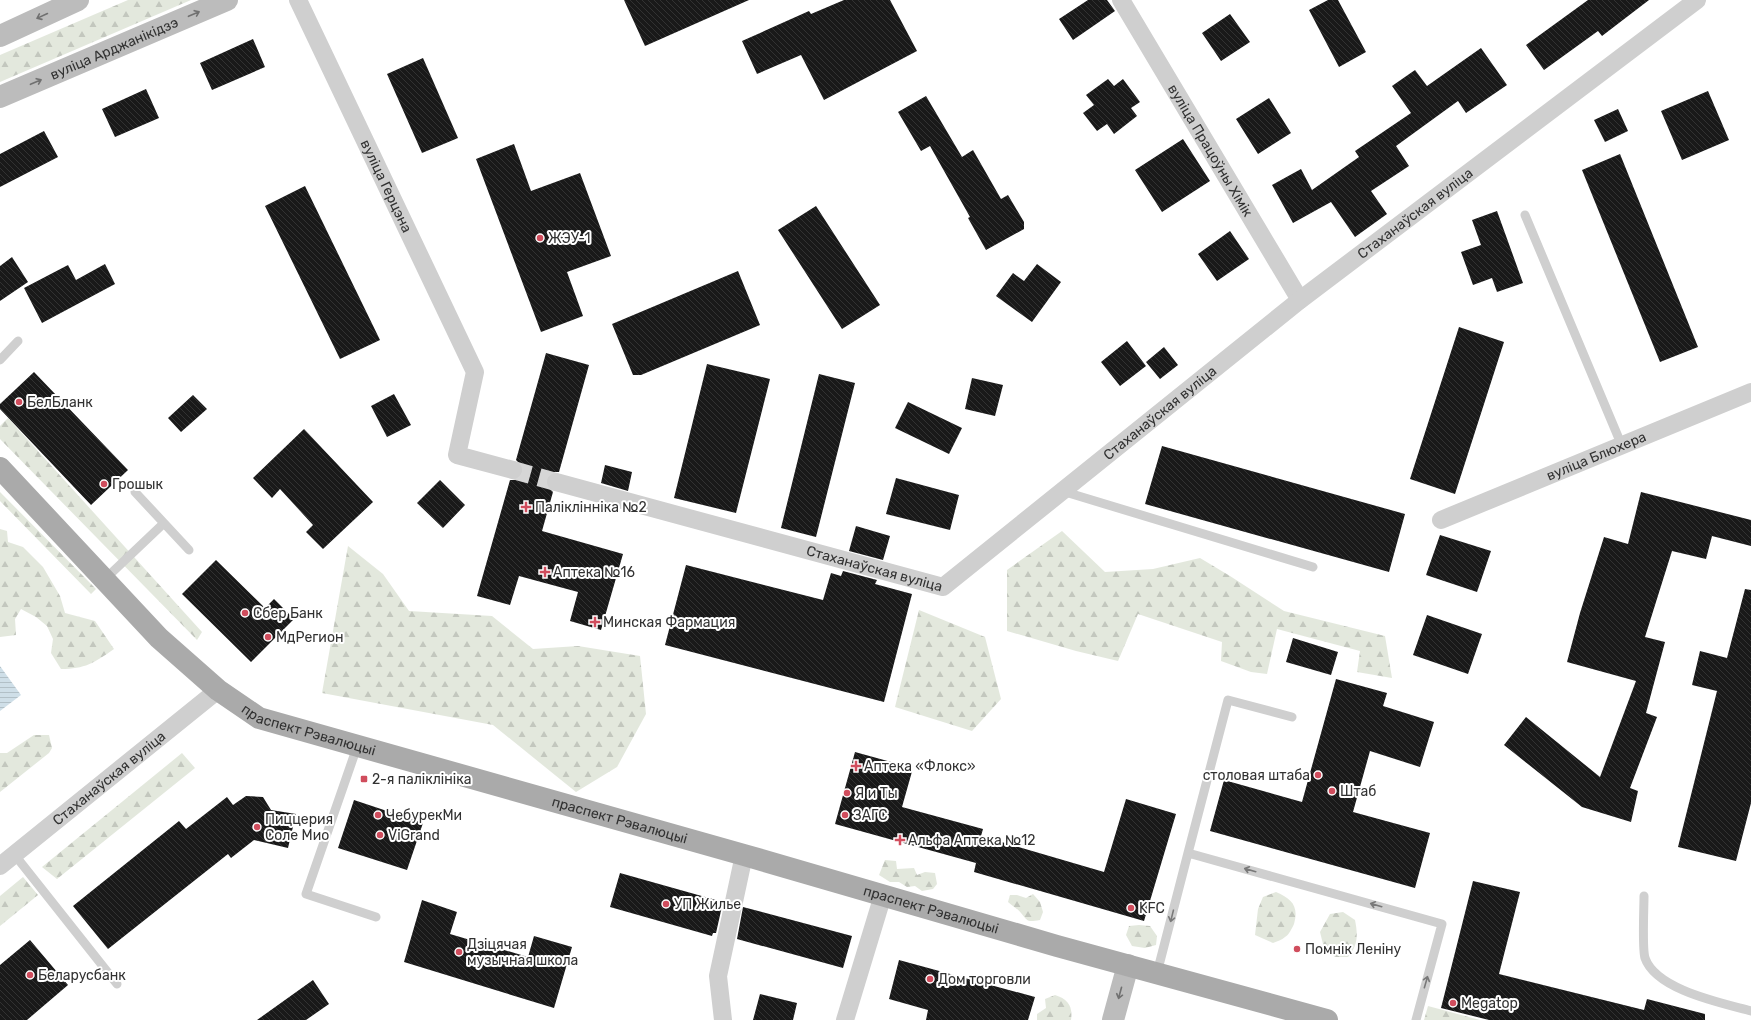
<svg xmlns="http://www.w3.org/2000/svg" width="1751" height="1020" viewBox="0 0 1751 1020" font-family="Rubik,sans-serif">
<style>
.forest{fill:url(#forest-firs)}
.water{fill:url(#water-rules)}
.building{fill:url(#building-back-hatch)}
.lines{fill:none;stroke-linecap:round;stroke-linejoin:round}
.street-tunnel{stroke:#d6d6d6;stroke-width:18;stroke-dasharray:18 9;stroke-linecap:butt}
.lane{stroke:#cfcfcf;stroke-width:9}
.street{stroke:#cfcfcf;stroke-width:18}
.secondary{stroke:#bcbcbc;stroke-width:22}
.primary{stroke:#aaa;stroke-width:22}
.oneway{stroke:#707070}
.oneway2{stroke:#797979}
.poi-dot{fill:#d04d5d;stroke:#fff;stroke-width:1.5}
.labels{text-anchor:middle;stroke-width:4;stroke-linejoin:round;paint-order:stroke}
.street-label{font-size:14px;fill:#323232;stroke:#fff}
.poi-label{font-size:14px;fill:#323232;stroke:#fff;text-anchor:start}
</style>
<defs>
<pattern id="forest-firs" width="22" height="20" patternUnits="userSpaceOnUse"><rect width="22" height="20" fill="#e3e8dd"/><path d="M5 1l3.5 6h-7zM16 11l3.5 6h-7z" fill="#c3c7be"/></pattern>
<pattern id="water-rules" width="6" height="5" patternUnits="userSpaceOnUse"><rect width="6" height="5" fill="#cfdfe8"/><path d="M0 2.5h6" fill="none" stroke="#b2c0c7"/></pattern>
<pattern id="building-back-hatch" width="6" height="6" patternUnits="userSpaceOnUse"><rect width="6" height="6" fill="#191919"/><path d="M-1 5l2 2M0 0l6 6M5-1l2 2" fill="none" stroke="#323232"/></pattern>
</defs>
<rect width="100%" height="100%" fill="#fff"/>
<!-- forest -->
<path class="forest" d="M 128,0 L 191,0 L 0,82 L 0,55 Z
M 8,418 L 202,632 L 197,640 L 0,439 L 0,426 Z
M 0,492 L 96,589 L 91,594 L 0,501 Z
M 0,529 L 7,531 L 8,542 L 23,547 L 43,567 L 60,596 L 65,613 L 95,621 L 114,649 C 94,663 85,669 61,669 L 51,653 L 53,639 L 47,626 L 36,617 L 21,609 L 15,619 L 16,635 L 0,637 Z
M 1062,531 L 1105,572 L 1153,569 L 1200,558 L 1230,576 L 1284,611 L 1385,636 L 1392,678 L 1357,672 L 1360,651 L 1277,629 L 1267,674 L 1251,672 L 1221,661 L 1222,642 L 1138,614 L 1118,661 L 1076,651 L 1007,631 L 1007,570 Z
M 348,546 L 383,574 L 409,611 L 492,616 L 533,649 L 578,646 L 640,656 L 646,714 L 617,767 L 576,792 L 493,725 L 322,693 Z
M 919,610 L 985,637 L 1001,699 L 972,731 L 895,707 Z
M 34,735 L 49,735 L 52,748 L 49,753 L 0,792 L 0,753 L 7,753 Z
M 182,753 L 195,768 L 57,879 L 42,867 Z
M 885,860 L 896,861 L 897,869 L 914,868 L 917,875 L 925,872 L 935,873 L 937,884 L 933,889 L 922,891 L 915,886 L 907,887 L 899,882 L 890,882 L 879,875 Z
M 23,877 L 38,895 L 0,926 L 0,896 Z
M 1276,892 C 1292,899 1299,906 1294,924 C 1292,928 1289,935 1285,937 C 1282,940 1277,941 1273,943 L 1255,935 L 1258,909 L 1263,897 Z
M 1033,894 L 1040,902 L 1043,912 L 1040,920 C 1028,922 1028,922 1021,913 C 1018,909 1012,906 1008,902 L 1010,895 L 1017,895 L 1026,898 Z
M 1343,912 L 1355,920 C 1358,935 1358,946 1348,957 L 1336,957 L 1325,952 L 1320,932 L 1330,914 Z
M 1139,925 L 1150,926 L 1157,936 L 1156,945 L 1145,948 L 1132,946 L 1126,935 L 1129,926 Z
M 1055,995 C 1068,999 1073,1006 1071,1020 L 1037,1020 L 1037,1014 L 1046,1008 L 1045,999 Z
M 1428,1006 L 1480,1020 L 1424,1020 Z"/>
<!-- water -->
<path class="water" d="M 0,666 L 21,695 L 0,711 Z"/>
<!-- building -->
<path class="building" d="M 624,0 L 749,0 L 645,46 Z
M 844,0 L 890,0 L 917,51 L 824,100 L 801,55 L 757,74 L 742,41 L 809,11 L 811,14 Z
M 1088,0 L 1107,0 L 1115,11 L 1073,40 L 1059,19 Z
M 1328,0 L 1338,0 L 1366,52 L 1339,67 L 1309,10 Z
M 1588,0 L 1649,0 L 1602,36 L 1598,31 L 1544,70 L 1526,45 Z
M 1230,14 L 1250,42 L 1221,61 L 1202,33 Z
M 253,39 L 265,67 L 212,90 L 200,63 Z
M 1481,48 L 1507,85 L 1466,113 L 1458,101 L 1396,146 L 1409,166 L 1371,191 L 1387,214 L 1355,237 L 1331,202 L 1293,223 L 1272,185 L 1301,169 L 1312,190 L 1359,157 L 1355,151 L 1411,113 L 1392,86 L 1415,70 L 1427,86 Z
M 423,58 L 458,138 L 422,153 L 387,74 Z
M 1108,79 L 1114,86 L 1123,79 L 1140,102 L 1131,108 L 1137,116 L 1114,134 L 1107,124 L 1097,131 L 1083,113 L 1094,105 L 1086,95 Z
M 146,89 L 159,118 L 115,137 L 102,109 Z
M 1708,91 L 1729,140 L 1682,160 L 1661,111 Z
M 926,96 L 962,157 L 973,150 L 1001,199 L 1008,195 L 1024,222 L 1024,229 L 986,250 L 968,218 L 970,217 L 930,146 L 921,151 L 898,112 Z
M 1269,98 L 1291,133 L 1258,154 L 1236,119 Z
M 1618,109 L 1628,131 L 1605,142 L 1594,120 Z
M 44,131 L 58,157 L 0,187 L 0,154 Z
M 1183,139 L 1210,181 L 1162,212 L 1135,170 Z
M 514,144 L 531,191 L 580,173 L 611,256 L 567,272 L 583,316 L 541,332 L 476,159 Z
M 1620,154 L 1698,347 L 1660,362 L 1582,170 Z
M 305,186 L 380,340 L 340,359 L 265,206 Z
M 816,206 L 880,305 L 842,329 L 778,230 Z
M 1497,211 L 1523,283 L 1497,292 L 1492,278 L 1473,285 L 1461,252 L 1481,245 L 1472,220 Z
M 1230,231 L 1249,259 L 1217,281 L 1198,254 Z
M 12,257 L 28,282 L 0,301 L 0,266 Z
M 105,264 L 115,284 L 42,323 L 24,288 L 68,265 L 76,280 Z
M 1037,264 L 1061,282 L 1032,322 L 996,296 L 1013,273 L 1024,281 Z
M 738,271 L 760,325 L 641,375 L 633,375 L 612,324 Z
M 1459,327 L 1504,342 L 1455,494 L 1410,479 Z
M 1127,341 L 1146,366 L 1120,386 L 1101,362 Z
M 1164,347 L 1178,365 L 1160,379 L 1146,362 Z
M 546,353 L 589,365 L 559,472 L 553,472 L 546,479 L 546,485 L 553,492 L 542,531 L 623,554 L 601,630 L 570,621 L 578,592 L 519,576 L 510,605 L 477,596 L 510,480 L 516,480 L 523,473 L 523,467 L 516,460 Z
M 707,364 L 770,379 L 736,513 L 674,498 Z
M 34,372 L 128,470 L 91,505 L 0,409 L 0,404 Z
M 819,374 L 855,383 L 816,537 L 781,528 Z
M 972,378 L 1003,385 L 995,416 L 965,409 Z
M 394,394 L 411,425 L 387,437 L 371,406 Z
M 193,395 L 207,409 L 181,432 L 168,418 Z
M 908,402 L 962,428 L 949,454 L 895,428 Z
M 304,429 L 373,502 L 323,549 L 306,532 L 313,525 L 280,489 L 272,498 L 253,478 Z
M 1162,446 L 1405,514 L 1389,572 L 1145,504 Z
M 605,465 L 632,472 L 628,491 L 601,483 Z
M 896,478 L 959,495 L 950,530 L 886,514 Z
M 440,480 L 465,505 L 443,528 L 417,503 Z
M 1641,492 L 1751,520 L 1751,546 L 1712,536 L 1706,559 L 1672,551 L 1645,637 L 1665,642 L 1646,713 L 1657,717 L 1630,788 L 1638,791 L 1631,822 L 1582,807 L 1504,745 L 1526,717 L 1600,777 L 1636,681 L 1567,662 L 1580,613 L 1604,537 L 1628,544 Z
M 856,526 L 890,536 L 883,560 L 849,551 Z
M 1440,535 L 1491,551 L 1477,592 L 1426,575 Z
M 216,560 L 265,608 L 274,599 L 294,619 L 251,662 L 182,594 Z
M 686,565 L 823,600 L 831,573 L 841,576 L 843,571 L 877,580 L 875,584 L 912,594 L 884,702 L 665,645 Z
M 1745,589 L 1751,590 L 1751,803 L 1736,861 L 1678,847 L 1717,691 L 1692,685 L 1700,651 L 1727,658 Z
M 1427,615 L 1482,634 L 1468,674 L 1413,655 Z
M 1293,638 L 1338,652 L 1331,675 L 1286,662 Z
M 1336,679 L 1387,693 L 1383,706 L 1434,722 L 1420,767 L 1370,751 L 1353,812 L 1430,833 L 1415,888 L 1210,831 L 1224,780 L 1302,802 Z
M 855,752 L 913,768 L 902,807 L 983,829 L 981,836 L 1104,872 L 1126,799 L 1176,814 L 1144,921 L 974,872 L 976,863 L 835,824 Z
M 246,796 L 263,797 L 271,810 L 296,814 L 288,848 L 254,840 L 231,858 L 228,854 L 108,949 L 73,906 L 179,821 L 186,829 L 227,797 L 233,805 Z
M 354,800 L 423,823 L 407,870 L 338,848 Z
M 620,873 L 723,902 L 716,933 L 713,933 L 712,936 L 610,907 Z
M 1473,881 L 1520,892 L 1499,974 L 1644,1010 L 1647,999 L 1705,1014 L 1705,1020 L 1489,1020 L 1441,1008 Z
M 422,900 L 457,912 L 450,934 L 528,957 L 534,936 L 572,947 L 554,1008 L 404,962 Z
M 743,907 L 852,936 L 843,968 L 737,939 Z
M 30,940 L 68,985 L 27,1020 L 0,1020 L 0,965 Z
M 899,960 L 1035,997 L 1028,1020 L 926,1020 L 928,1010 L 889,999 Z
M 313,980 L 329,1004 L 306,1020 L 257,1020 Z
M 760,994 L 797,1003 L 793,1020 L 753,1020 Z"/>
<g class="lines">
<!-- street-tunnel -->
<path class="street-tunnel" d="M 513,470 L 556,482"/>
<!-- lane -->
<path class="lane" d="M 1525,215 L 1622,446
M 0,360 L 18,341
M 1062,491 L 1313,567
M 135,492 L 189,550
M 104,580 L 163,524
M 357,747 L 306,894 L 376,917
M 1188,853 L 1228,700 L 1292,717
M 14,854 L 117,984
M 1644,896 C 1644,909 1642,948 1645,958 C 1656,990 1722,1003 1751,1011
M 1157,973 L 1188,853 L 1442,924 L 1416,1020"/>
<!-- street -->
<g class="street">
<path id="s1" d="M 298,0 L 475,372 L 457,455 L 513,470"/>
<path id="s2" d="M 1121,0 L 1300,300"/>
<path id="s3" d="M 556,482 L 943,587 L 1300,300 L 1697,0"/>
<path id="s4" d="M 1441,520 L 1751,392"/>
<path id="s5" d="M 0,866 L 218,690"/>
<path d="M 723,1020 L 718,976 L 744,855"/>
<path d="M 845,1020 L 883,895"/>
</g>
<!-- secondary -->
<g class="secondary">
<path d="M 0,36 L 78,0"/>
<path id="s6" d="M 0,97 L 227,0"/>
<path d="M 1113,1020 L 1128,965"/>
</g>
<!-- primary -->
<path class="primary" id="s7" d="M 0,468 L 159,638 L 218,690 L 259,718 L 744,855 L 1057,946 L 1327,1020"/>
</g>
<!-- one-way arrows -->
<defs><path id="oneway-shaft" d="M-6 0H5M1.5-3L5.5 0L1.5 3" fill="none" stroke-width="1.6" stroke-linecap="round" stroke-linejoin="round"/></defs>
<g class="oneway">
<use href="#oneway-shaft" transform="translate(194 14) rotate(-23)"/>
<use href="#oneway-shaft" transform="translate(42 16) rotate(155)"/>
<use href="#oneway-shaft" transform="translate(36 82) rotate(-23)"/>
<use href="#oneway-shaft" transform="translate(1120 993) rotate(105)"/>
</g>
<g class="oneway2">
<use href="#oneway-shaft" transform="translate(1250 870) rotate(-164)"/>
<use href="#oneway-shaft" transform="translate(1376 905) rotate(-164)"/>
<use href="#oneway-shaft" transform="translate(1172 916) rotate(104)"/>
<use href="#oneway-shaft" transform="translate(1426 982) rotate(-74)"/>
</g>
<!-- markers -->
<g class="poi-dot">
<circle cx="540" cy="238" r="4"/>
<circle cx="19" cy="402" r="4"/>
<circle cx="104" cy="484" r="4"/>
<path d="M524 501h4v4h4v4h-4v4h-4v-4h-4v-4h4z"/>
<path d="M543 566h4v4h4v4h-4v4h-4v-4h-4v-4h4z"/>
<circle cx="245" cy="613" r="4"/>
<path d="M593 616h4v4h4v4h-4v4h-4v-4h-4v-4h4z"/>
<circle cx="268" cy="637" r="4"/>
<path d="M854 760h4v4h4v4h-4v4h-4v-4h-4v-4h4z"/>
<circle cx="1318" cy="775" r="4"/>
<rect x="360" y="775" width="8" height="8" rx="2"/>
<circle cx="1332" cy="791" r="4"/>
<circle cx="847" cy="793" r="4"/>
<circle cx="378" cy="815" r="4"/>
<circle cx="845" cy="815" r="4"/>
<circle cx="257" cy="827" r="4"/>
<circle cx="380" cy="835" r="4"/>
<path d="M898 834h4v4h4v4h-4v4h-4v-4h-4v-4h4z"/>
<circle cx="666" cy="904" r="4"/>
<circle cx="1131" cy="908" r="4"/>
<circle cx="1297" cy="949" r="4"/>
<circle cx="459" cy="952" r="4"/>
<circle cx="30" cy="975" r="4"/>
<circle cx="930" cy="979" r="4"/>
<circle cx="1453" cy="1003" r="4"/>
</g>
<g class="labels">
<!-- street labels -->
<g class="street-label">
<text dy="5" stroke="none"><textPath href="#s6" startOffset="124">вуліца Арджанікідзэ</textPath></text>
<text dy="5" stroke="none"><textPath href="#s2" startOffset="175">вуліца Працоўны Хімік</textPath></text>
<text dy="5" stroke="none"><textPath href="#s1" startOffset="206">вуліца Герцэна</textPath></text>
<text dy="5" stroke="none"><textPath href="#s3" startOffset="1003">Стаханаўская вуліца</textPath></text>
<text dy="5" stroke="none"><textPath href="#s3" startOffset="679">Стаханаўская вуліца</textPath></text>
<text dy="5" stroke="none"><textPath href="#s4" startOffset="168">вуліца Блюхера</textPath></text>
<text dy="5" stroke="none"><textPath href="#s3" startOffset="330">Стаханаўская вуліца</textPath></text>
<text dy="5" stroke="none"><textPath href="#s7" startOffset="412">праспект Рэвалюцыі</textPath></text>
<text dy="5" stroke="none"><textPath href="#s5" startOffset="140">Стаханаўская вуліца</textPath></text>
<text dy="5" stroke="none"><textPath href="#s7" startOffset="736">праспект Рэвалюцыі</textPath></text>
<text dy="5" stroke="none"><textPath href="#s7" startOffset="1060">праспект Рэвалюцыі</textPath></text>
</g>
<!-- poi labels -->
<g class="poi-label">
<text x="548" y="243">ЖЭУ-1</text>
<text x="27" y="407">БелБланк</text>
<text x="112" y="489">Грошык</text>
<text x="535" y="512">Паліклінніка №2</text>
<text x="553" y="577">Аптека №16</text>
<text x="253" y="618">Сбер Банк</text>
<text x="603" y="627">Минская Фармация</text>
<text x="276" y="642">МдРегион</text>
<text x="864" y="771">Аптека «Флокс»</text>
<text x="1310" y="780" text-anchor="end">столовая штаба</text>
<text x="372" y="784">2-я паліклініка</text>
<text x="1340" y="796">Штаб</text>
<text x="855" y="798">Я и Ты</text>
<text x="386" y="820">ЧебурекМи</text>
<text x="853" y="820">ЗАГС</text>
<text x="265" y="824">Пиццерия<tspan x="265" dy="16">Соле Мио</tspan></text>
<text x="388" y="840">ViGrand</text>
<text x="908" y="845">Альфа Аптека №12</text>
<text x="674" y="909">УП Жилье</text>
<text x="1139" y="913">KFC</text>
<text x="467" y="949">Дзіцячая<tspan x="467" dy="16">музычная школа</tspan></text>
<text x="1305" y="954">Помнік Леніну</text>
<text x="38" y="980">Беларусбанк</text>
<text x="938" y="984">Дом торговли</text>
<text x="1461" y="1008">Megatop</text>
</g>
</g>
</svg>
